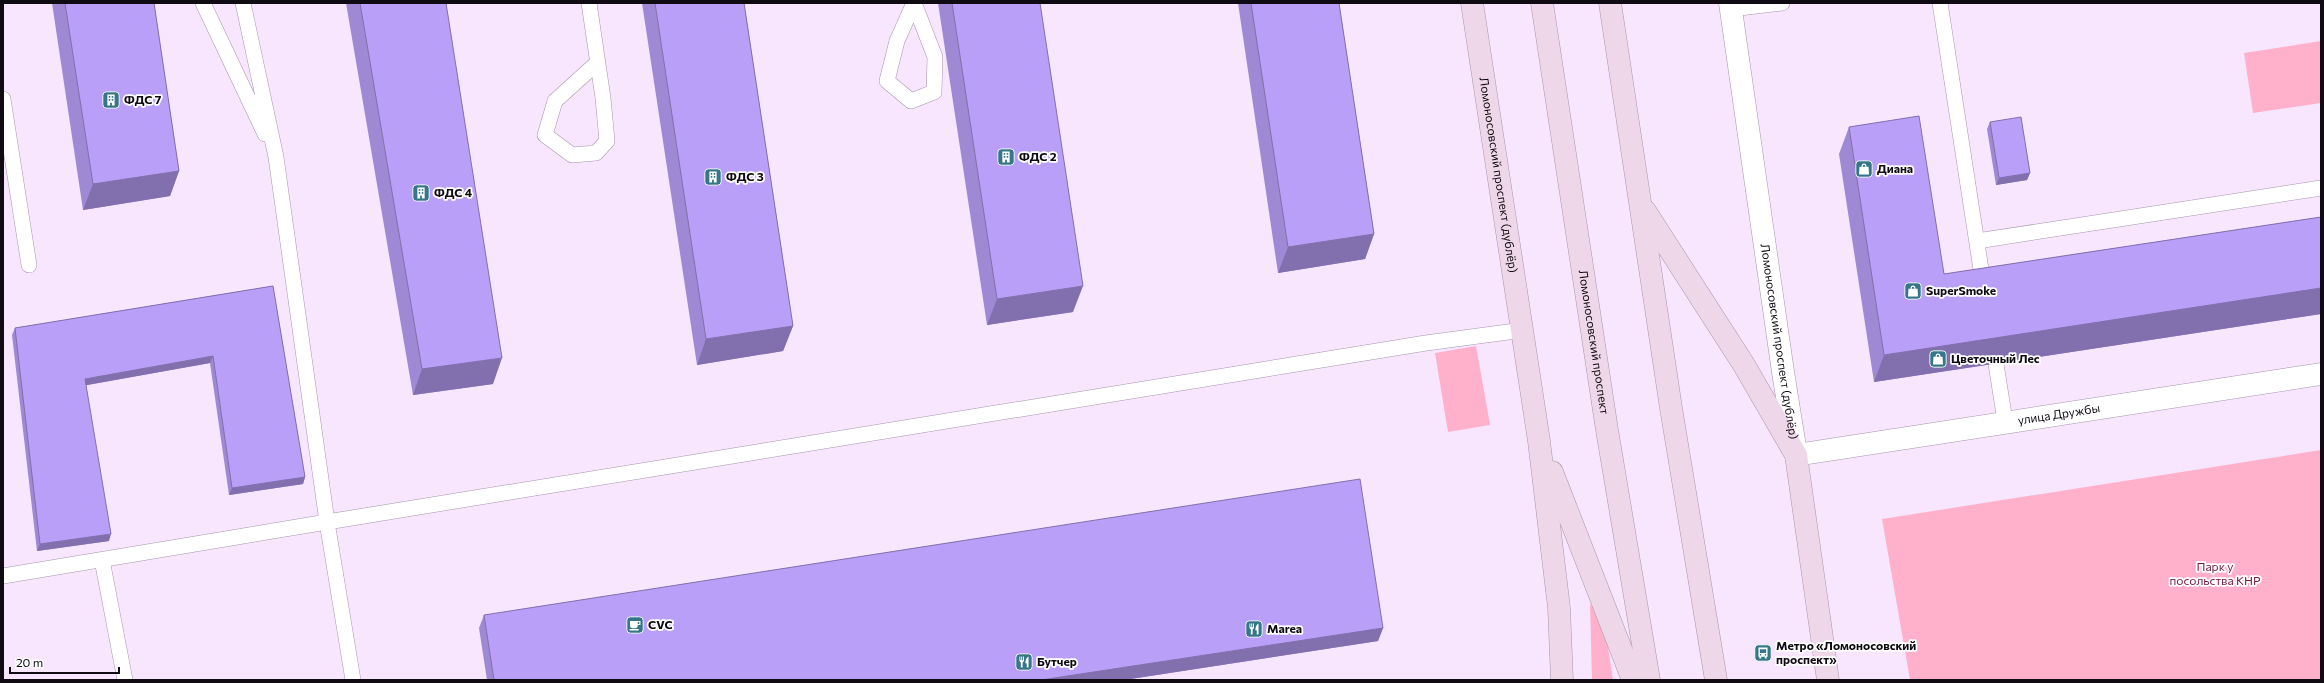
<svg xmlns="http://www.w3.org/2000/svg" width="2324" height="683" viewBox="0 0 2324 683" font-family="Commissioner,sans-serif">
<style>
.green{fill:#ffb1cc}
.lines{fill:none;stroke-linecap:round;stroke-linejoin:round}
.service-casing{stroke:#a696ac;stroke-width:16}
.minor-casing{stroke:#a696ac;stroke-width:23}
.tertiary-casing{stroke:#a696ac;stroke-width:23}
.secondary-casing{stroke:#a696ac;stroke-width:23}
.service{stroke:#fff;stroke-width:15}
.minor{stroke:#fff;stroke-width:22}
.tertiary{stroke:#fff;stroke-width:22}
.secondary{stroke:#eed7e8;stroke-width:22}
.wall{fill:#9f89d4}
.shaded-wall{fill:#826fad}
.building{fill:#b99ff7;stroke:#826fad}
.labels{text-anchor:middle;stroke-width:3.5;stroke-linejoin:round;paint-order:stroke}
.poi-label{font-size:12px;font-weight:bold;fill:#100a12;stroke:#fff;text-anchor:start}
.street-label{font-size:12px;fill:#100a12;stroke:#fff}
.park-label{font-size:12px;fill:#701a42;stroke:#fff}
</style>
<rect width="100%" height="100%" fill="#f7e6fe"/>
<!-- green -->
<path class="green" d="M 2321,41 L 2321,103 L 2253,113 L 2244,53 Z
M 1476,346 L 1490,425 L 1448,432 L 1435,353 Z
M 2321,450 L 2321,680 L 1910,680 L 1882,519 Z
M 1590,604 L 1604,621 L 1613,680 L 1592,680 Z"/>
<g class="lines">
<defs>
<path id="service" d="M 203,3 L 265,134
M 589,3 L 603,98 L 607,141 L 596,153 L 572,155 L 545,135 L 555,101 L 597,63
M 914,3 L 897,41 L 887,81 L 911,101 L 934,92 L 935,57 L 914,3
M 1940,3 L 1984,289
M 1731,9 L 1782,3
M 3,99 L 29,265
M 1977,241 L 2321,188
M 1996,364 L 2005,421
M 102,560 L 125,680
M 3,576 L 327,522 L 276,157 L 243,3
M 353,680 L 327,522 L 1426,343 L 1523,330"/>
<g id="minor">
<path id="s1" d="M 1796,455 L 2321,374"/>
</g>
<g id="tertiary">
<path id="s2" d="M 1730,3 L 1783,372 L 1796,453"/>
</g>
<g id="secondary">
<path id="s3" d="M 1472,3 L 1539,441 L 1559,608 L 1562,680"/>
<path id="s4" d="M 1542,3 L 1607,430 L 1649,680"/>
<path d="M 1610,3 L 1671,408 L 1716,680"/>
<path d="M 1645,211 L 1744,365 L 1796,455 L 1828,680"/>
<path d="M 1552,472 L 1633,680"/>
</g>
</defs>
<!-- service casing -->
<use href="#service" class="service-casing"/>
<!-- minor casing -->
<use href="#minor" class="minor-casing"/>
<!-- tertiary casing -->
<use href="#tertiary" class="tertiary-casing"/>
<!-- secondary casing -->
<use href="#secondary" class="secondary-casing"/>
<!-- service -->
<use href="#service" class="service"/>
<!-- minor -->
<use href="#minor" class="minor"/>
<!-- tertiary -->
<use href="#tertiary" class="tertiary"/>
<!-- secondary -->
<use href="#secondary" class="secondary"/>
</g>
<!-- wall -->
<path class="wall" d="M 52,3 L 154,3 L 179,171 L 170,196 L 83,210 Z
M 346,3 L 446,3 L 493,384 L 413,395 Z
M 642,3 L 744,3 L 793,326 L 783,351 L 697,365 Z
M 938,3 L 1040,3 L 1073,312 L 987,325 Z
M 1238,3 L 1339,3 L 1374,234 L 1365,259 L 1278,273 Z
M 1990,122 L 2030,173 L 2027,180 L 1996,185 L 1987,129 Z
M 1849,127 L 1944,274 L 2321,217 L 2321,314 L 1874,382 L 1839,154 Z
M 273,286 L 305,477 L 303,484 L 229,495 L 210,363 L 86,385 L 109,541 L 37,551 L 12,335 L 15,328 Z
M 484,615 L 1383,628 L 1378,641 L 1124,680 L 487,680 L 479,628 Z"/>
<!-- shaded-wall -->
<path class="shaded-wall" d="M 179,171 L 170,196 L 83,210 L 93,184 Z
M 2030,173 L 2027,180 L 1996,185 L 1999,178 Z
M 1374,234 L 1365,259 L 1278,273 L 1288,247 Z
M 1083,286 L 1073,312 L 987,325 L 997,299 Z
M 2321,288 L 2321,314 L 1874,382 L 1884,355 Z
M 793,326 L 783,351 L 697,365 L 706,339 Z
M 213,356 L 210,363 L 82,386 L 85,379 Z
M 502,358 L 493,384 L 413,395 L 422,369 Z
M 305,477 L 303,484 L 229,495 L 232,488 Z
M 111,534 L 109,541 L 37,551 L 40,544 Z
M 1383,628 L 1378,641 L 1124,680 L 1041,680 Z"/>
<!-- building -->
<path class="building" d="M 65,3 L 154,3 L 179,171 L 93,184 Z
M 360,3 L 446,3 L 502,358 L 422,369 Z
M 655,3 L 744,3 L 793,326 L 706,339 Z
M 952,3 L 1040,3 L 1083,286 L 997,299 Z
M 1251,3 L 1339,3 L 1374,234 L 1288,247 Z
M 1919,116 L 1944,274 L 2321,217 L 2321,288 L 1884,355 L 1849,127 Z
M 2021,117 L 2030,173 L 1999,178 L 1990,122 Z
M 273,286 L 305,477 L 232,488 L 213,356 L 85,379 L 111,534 L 40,544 L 15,328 Z
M 1360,479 L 1383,628 L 1041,680 L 494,680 L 484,615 Z"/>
<!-- icons -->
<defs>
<symbol id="building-square" viewBox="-11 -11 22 22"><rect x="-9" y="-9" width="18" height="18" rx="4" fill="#357788" stroke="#fff"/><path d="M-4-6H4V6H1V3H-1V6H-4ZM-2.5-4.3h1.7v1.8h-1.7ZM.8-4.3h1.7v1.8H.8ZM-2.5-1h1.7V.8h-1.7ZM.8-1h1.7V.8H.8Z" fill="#fff"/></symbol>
<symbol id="shop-square" viewBox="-11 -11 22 22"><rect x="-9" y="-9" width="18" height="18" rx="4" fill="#357788" stroke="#fff"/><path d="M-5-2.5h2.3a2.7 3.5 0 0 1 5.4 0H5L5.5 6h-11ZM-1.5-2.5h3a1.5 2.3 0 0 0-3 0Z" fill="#fff"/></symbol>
<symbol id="cafe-square" viewBox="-11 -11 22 22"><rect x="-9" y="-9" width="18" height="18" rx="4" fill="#357788" stroke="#fff"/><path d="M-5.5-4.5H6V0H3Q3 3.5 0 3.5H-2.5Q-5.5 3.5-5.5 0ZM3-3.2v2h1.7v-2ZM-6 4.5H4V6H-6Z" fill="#fff"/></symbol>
<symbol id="restaurant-square" viewBox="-11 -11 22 22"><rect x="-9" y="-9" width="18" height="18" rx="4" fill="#357788" stroke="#fff"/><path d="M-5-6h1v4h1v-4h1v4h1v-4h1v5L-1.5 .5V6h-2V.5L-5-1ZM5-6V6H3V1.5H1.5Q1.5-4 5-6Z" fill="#fff"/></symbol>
<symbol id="bus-square" viewBox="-11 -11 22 22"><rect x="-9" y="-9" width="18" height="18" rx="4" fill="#357788" stroke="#fff"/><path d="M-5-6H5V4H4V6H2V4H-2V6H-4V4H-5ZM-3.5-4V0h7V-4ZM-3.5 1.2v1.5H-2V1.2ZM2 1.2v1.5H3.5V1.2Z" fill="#fff"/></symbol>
</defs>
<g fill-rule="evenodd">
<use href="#building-square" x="101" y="90" width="20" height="20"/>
<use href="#building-square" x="996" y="147" width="20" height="20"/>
<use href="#shop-square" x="1854" y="159" width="20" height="20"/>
<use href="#building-square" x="703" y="167" width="20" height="20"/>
<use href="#building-square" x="411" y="183" width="20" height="20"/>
<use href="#shop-square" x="1903" y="281" width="20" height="20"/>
<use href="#shop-square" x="1928" y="349" width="20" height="20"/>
<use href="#cafe-square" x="625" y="615" width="20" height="20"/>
<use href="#restaurant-square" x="1244" y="619" width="20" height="20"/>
<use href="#bus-square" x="1753" y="643" width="20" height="20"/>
<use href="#restaurant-square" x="1014" y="652" width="20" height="20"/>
</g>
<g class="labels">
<!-- poi labels -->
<g class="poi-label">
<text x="124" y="104">ФДС 7</text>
<text x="1019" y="161">ФДС 2</text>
<text x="1877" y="173">Диана</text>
<text x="726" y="181">ФДС 3</text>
<text x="434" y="197">ФДС 4</text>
<text x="1926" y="295">SuperSmoke</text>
<text x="1951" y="363">Цветочный Лес</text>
<text x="648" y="629">CVC</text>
<text x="1267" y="633">Marea</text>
<text x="1776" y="650">Метро «Ломоносовский<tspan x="1776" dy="14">проспект»</tspan></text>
<text x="1037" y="666">Бутчер</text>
</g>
<!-- street labels -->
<g class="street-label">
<text dy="4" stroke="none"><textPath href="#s3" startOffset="174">Ломоносовский проспект (дублёр)</textPath></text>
<text dy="4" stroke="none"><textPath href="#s2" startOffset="342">Ломоносовский проспект (дублёр)</textPath></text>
<text dy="4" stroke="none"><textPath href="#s4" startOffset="343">Ломоносовский проспект</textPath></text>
<text dy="4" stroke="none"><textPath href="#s1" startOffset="266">улица Дружбы</textPath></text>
</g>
<!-- park labels -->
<g class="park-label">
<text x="2215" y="571">Парк у<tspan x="2215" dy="14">посольства КНР</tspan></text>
</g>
</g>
<!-- border -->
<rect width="2324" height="683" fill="none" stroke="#100a12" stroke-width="8"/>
<!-- scale -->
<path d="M10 667v6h109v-6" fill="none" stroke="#100a12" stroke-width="2"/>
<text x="16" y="667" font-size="12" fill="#100a12" stroke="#ffffff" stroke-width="3" paint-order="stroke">20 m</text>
</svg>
